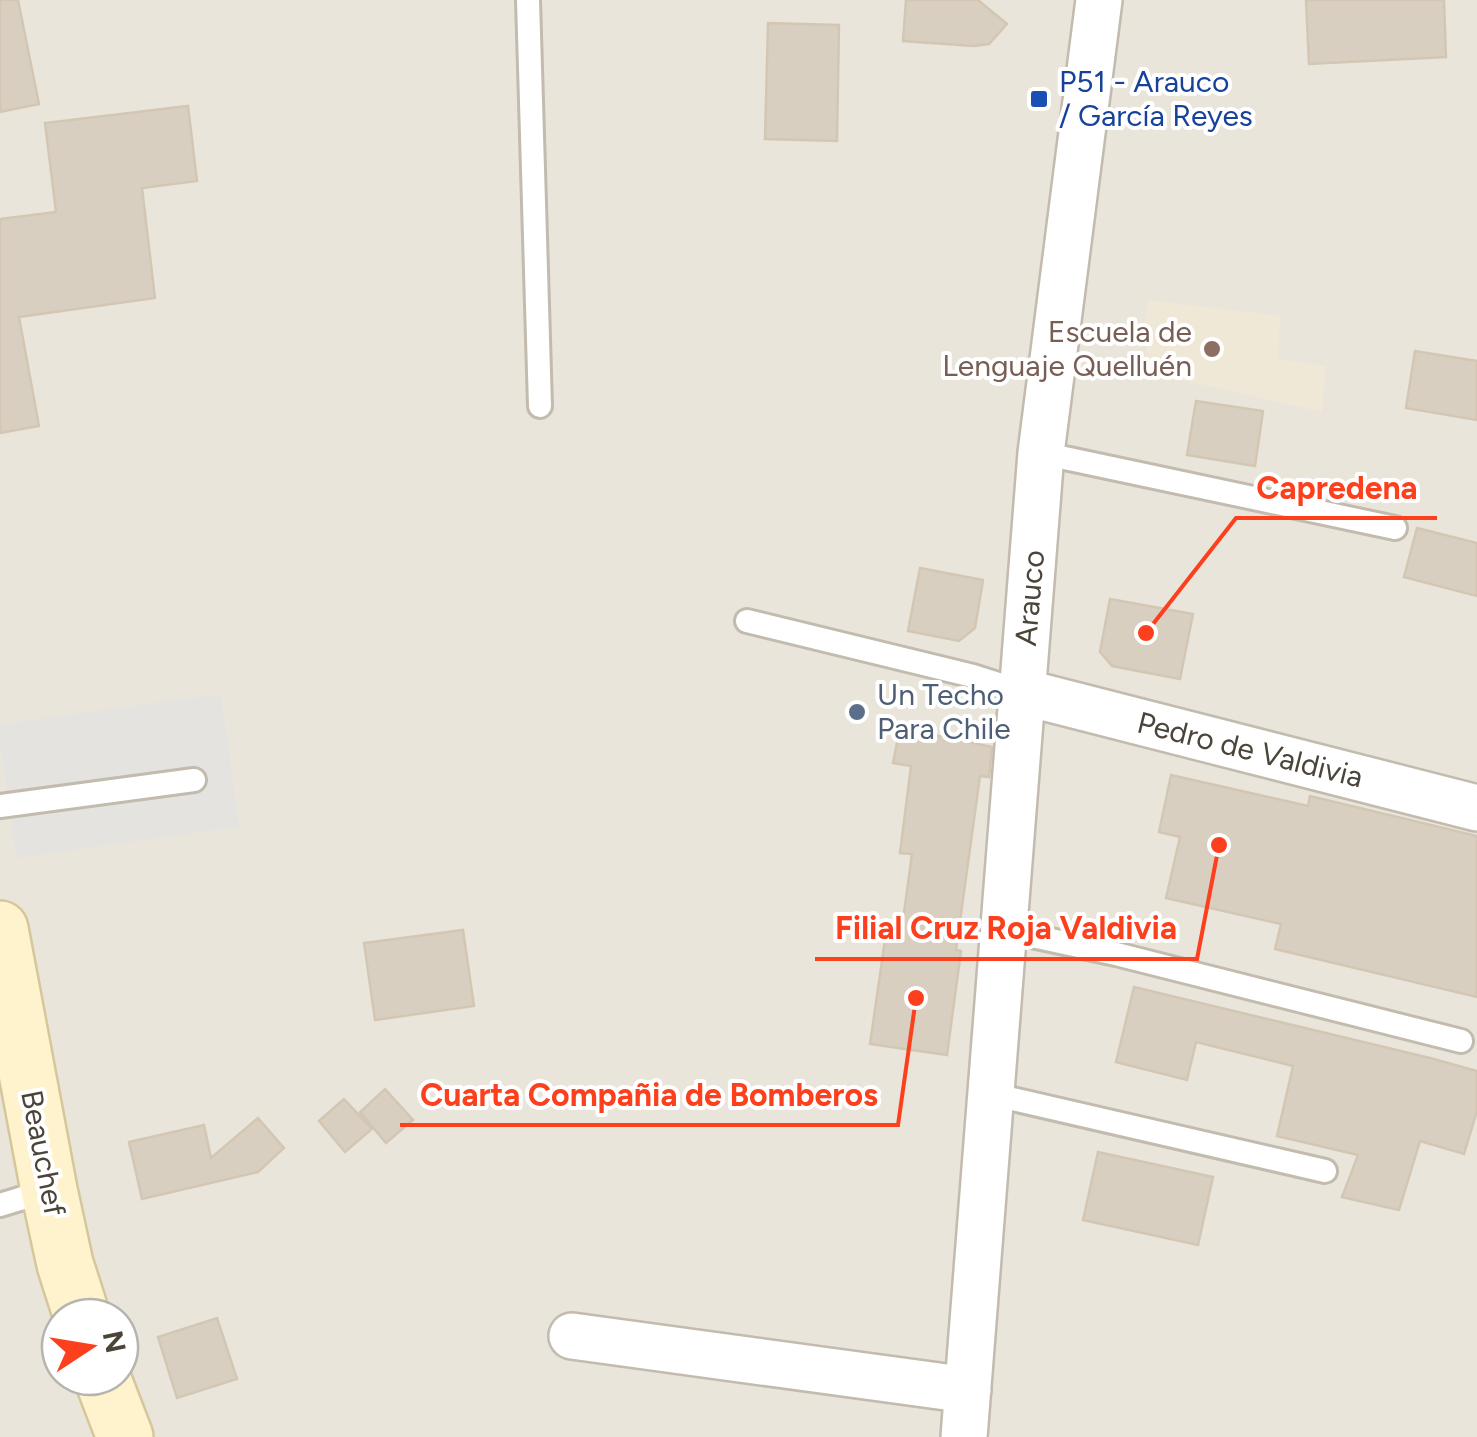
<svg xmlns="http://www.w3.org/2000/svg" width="1477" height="1437" viewBox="0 0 1477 1437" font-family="Figtree,sans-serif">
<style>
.residential{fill:#eae5da;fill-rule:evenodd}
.education{fill:#efe8d6}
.parking{fill:#e5e3e0}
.building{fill:#d8cfc1;stroke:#d3c7b4;stroke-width:2.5}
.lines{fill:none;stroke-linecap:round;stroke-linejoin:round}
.service-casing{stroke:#c2bbae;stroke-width:28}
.minor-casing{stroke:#c2bbae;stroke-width:50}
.secondary-casing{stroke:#d6c79b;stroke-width:60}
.service{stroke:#fff;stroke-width:22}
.minor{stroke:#fff;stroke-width:45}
.secondary{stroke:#fff3cd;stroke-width:55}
.transit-dot{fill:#1a4fb4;stroke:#fff;stroke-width:4}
.education-dot{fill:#8d6e63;stroke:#fff;stroke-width:4}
.service-dot{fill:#5c6f8a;stroke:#fff;stroke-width:4}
.labels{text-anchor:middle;stroke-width:8;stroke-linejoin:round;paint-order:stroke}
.transit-label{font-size:30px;fill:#164399;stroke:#fff;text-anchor:start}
.education-label{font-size:30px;fill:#785e54;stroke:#fff;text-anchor:end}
.street-label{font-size:30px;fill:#4b4439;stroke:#fff}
.service-label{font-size:30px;fill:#4e5e75;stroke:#fff;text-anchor:start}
.leader{fill:none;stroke:#fc3f1d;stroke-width:4}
.callout-dot{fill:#fc3f1d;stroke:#fff;stroke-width:4}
.callout-label{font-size:32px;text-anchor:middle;font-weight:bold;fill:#fc3f1d;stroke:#fff;stroke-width:8;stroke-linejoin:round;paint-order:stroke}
</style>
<rect width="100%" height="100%" fill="#f6f3ec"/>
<!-- residential -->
<path class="residential" d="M 0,0 L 1477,0 L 1477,1437 L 0,1437 ZM 60,1317 L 120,1317 L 120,1377 L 60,1377 Z"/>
<!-- education -->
<path class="education" d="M 1148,300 L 1280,316 L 1278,359 L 1326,366 L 1322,412 L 1143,371 L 1148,339 L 1142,337 Z"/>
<!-- parking -->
<path class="parking" d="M 221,694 L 239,827 L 16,858 L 0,741 L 0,724 Z"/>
<!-- building -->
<path class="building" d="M 0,0 L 18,0 L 39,104 L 0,112 Z
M 906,0 L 978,0 L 1007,24 L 989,44 L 974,46 L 903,41 Z
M 1306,0 L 1444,0 L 1446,57 L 1309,64 Z
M 768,23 L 839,25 L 837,141 L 765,139 Z
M 188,106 L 197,181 L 142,188 L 155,298 L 19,317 L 39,426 L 0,433 L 0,219 L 56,212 L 45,123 Z
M 1415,351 L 1477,361 L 1477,420 L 1406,408 Z
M 1196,401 L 1263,411 L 1255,466 L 1187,455 Z
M 1417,528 L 1477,543 L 1477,596 L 1404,577 Z
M 920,568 L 983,580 L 975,628 L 959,641 L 908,631 Z
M 1110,599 L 1193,614 L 1180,679 L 1112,666 L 1100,652 Z
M 900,728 L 992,747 L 989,777 L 980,776 L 956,950 L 961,951 L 947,1055 L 870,1044 L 885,940 L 900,942 L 912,854 L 900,853 L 911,766 L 893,763 Z
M 1171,775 L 1308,806 L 1310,796 L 1477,836 L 1477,997 L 1275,949 L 1281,924 L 1166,898 L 1180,837 L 1159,832 Z
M 463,930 L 474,1006 L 375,1020 L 364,943 Z
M 1134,987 L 1430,1058 L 1477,1071 L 1477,1111 L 1464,1154 L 1420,1141 L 1399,1210 L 1342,1197 L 1358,1155 L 1277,1136 L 1293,1066 L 1196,1042 L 1187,1080 L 1116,1062 Z
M 385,1089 L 413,1120 L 386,1143 L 360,1112 Z
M 344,1099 L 372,1129 L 345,1152 L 319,1121 Z
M 258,1118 L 284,1148 L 258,1172 L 142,1199 L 129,1142 L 204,1125 L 211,1158 Z
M 1098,1152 L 1213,1177 L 1198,1245 L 1083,1220 Z
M 217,1318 L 237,1379 L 177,1398 L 158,1337 Z"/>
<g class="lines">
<defs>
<path id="service" d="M 528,0 L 540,406
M 1041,453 L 1395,528
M 747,621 L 973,676 L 1023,692
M 0,806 L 194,780
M 1004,930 L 1116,954 L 1461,1041
M 991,1094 L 1325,1171
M 0,1205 L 49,1190"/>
<path id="minor" d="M 1023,692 L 1477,808
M 572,1336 L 968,1390
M 964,1437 L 1041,453 L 1099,0"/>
<path id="secondary" d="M 0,929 L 49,1190 L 65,1264 L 82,1317
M 102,1377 L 125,1437"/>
</defs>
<!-- service casing -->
<use href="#service" class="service-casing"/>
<!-- minor casing -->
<use href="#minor" class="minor-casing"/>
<!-- secondary casing -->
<use href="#secondary" class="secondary-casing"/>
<!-- service -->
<use href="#service" class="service"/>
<!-- minor -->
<use href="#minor" class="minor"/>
<!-- secondary -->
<use href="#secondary" class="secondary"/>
</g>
<!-- markers -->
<rect class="transit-dot" x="1029" y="89" width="20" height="20" rx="5"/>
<circle class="education-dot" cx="1212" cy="349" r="10"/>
<circle class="service-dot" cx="857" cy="712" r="10"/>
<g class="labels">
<!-- transit labels -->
<g class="transit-label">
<text x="1059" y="92">P51 - Arauco<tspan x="1059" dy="34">/ García Reyes</tspan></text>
</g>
<!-- education labels -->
<g class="education-label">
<text x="1192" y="342">Escuela de<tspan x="1192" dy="34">Lenguaje Quelluén</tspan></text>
</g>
<!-- street labels -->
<g class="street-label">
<text transform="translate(1030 598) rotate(-85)" y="10">Arauco</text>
<text transform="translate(1250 750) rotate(14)" y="10">Pedro de Valdivia</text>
<text transform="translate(43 1153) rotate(79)" y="10">Beauchef</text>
</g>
<!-- service labels -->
<g class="service-label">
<text x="877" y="705">Un Techo<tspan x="877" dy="34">Para Chile</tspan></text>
</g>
</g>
<!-- callouts -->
<path class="leader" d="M1146 633L1236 518H1437M1219 845L1197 959H815M916 998L898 1125H400"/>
<g class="callout-dot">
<circle cx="1146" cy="633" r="10"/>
<circle cx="1219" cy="845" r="10"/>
<circle cx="916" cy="998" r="10"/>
</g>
<g class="callout-label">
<text x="1337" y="499">Capredena</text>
<text x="1006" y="939">Filial Cruz Roja Valdivia</text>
<text x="649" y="1106">Cuarta Compañia de Bomberos</text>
</g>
<!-- north arrow -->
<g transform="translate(90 1347) rotate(78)"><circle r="48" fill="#ffffff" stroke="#b7b4b0" stroke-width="2.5"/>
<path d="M0-8L18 38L0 25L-18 38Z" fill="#fc3f1d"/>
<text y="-15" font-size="28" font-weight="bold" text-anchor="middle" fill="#4b4439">N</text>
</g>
</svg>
